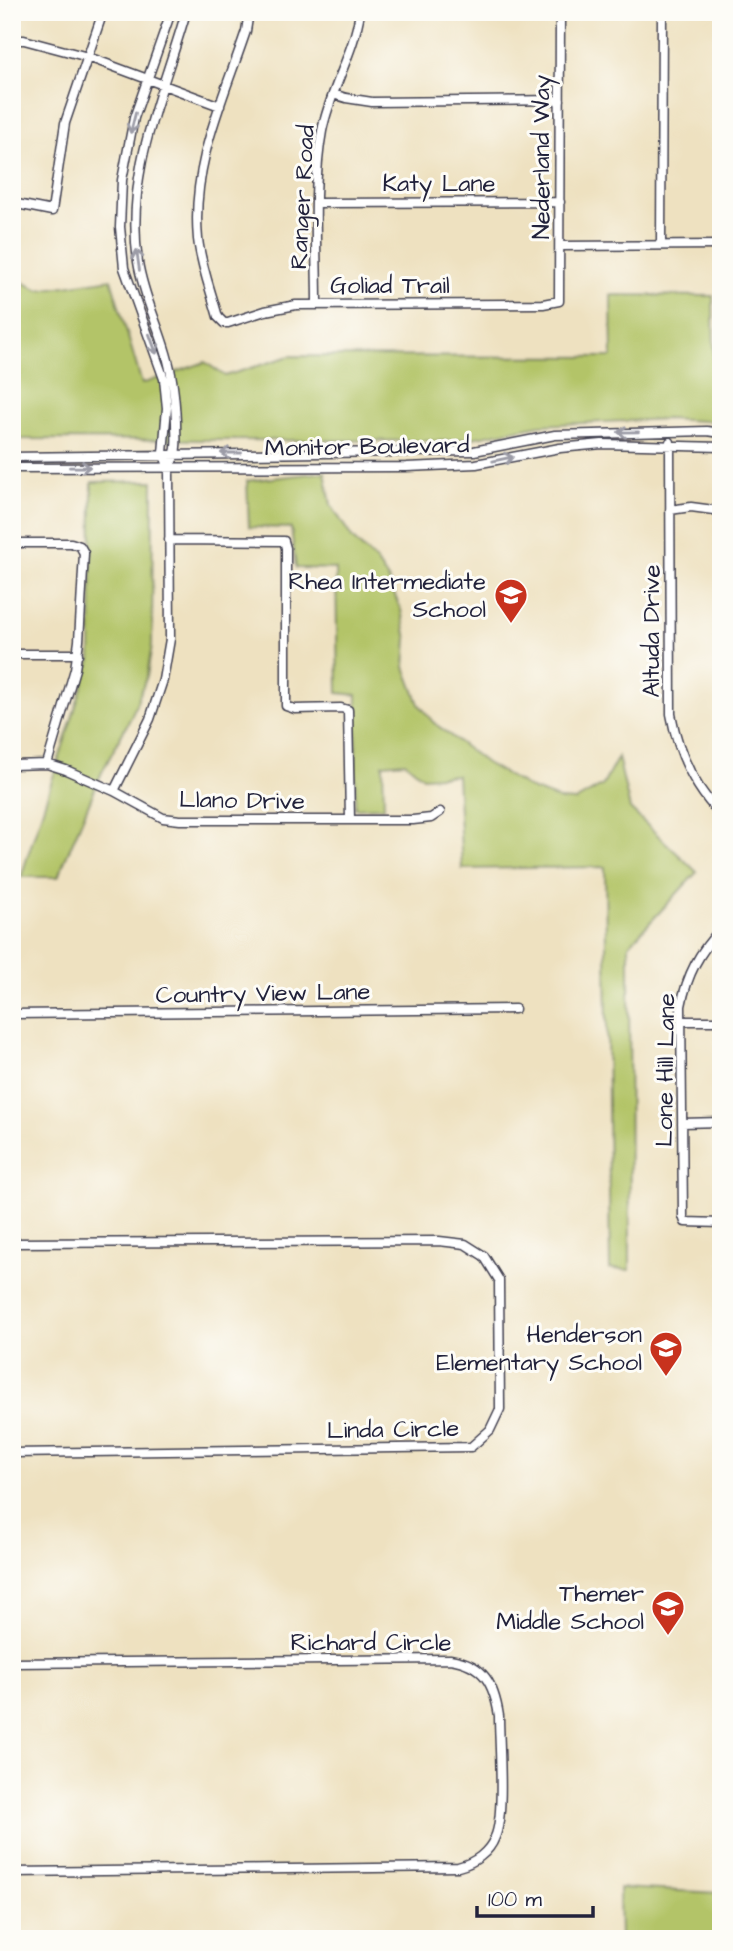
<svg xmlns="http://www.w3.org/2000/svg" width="733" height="1951" viewBox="0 0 733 1951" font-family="'Architects Daughter',sans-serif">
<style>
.green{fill:#b3c467;stroke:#6a7351;stroke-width:2}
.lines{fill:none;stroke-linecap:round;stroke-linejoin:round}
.minor-casing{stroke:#413f4f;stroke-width:11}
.minor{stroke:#fff;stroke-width:8}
.oneway{stroke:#9c9ca7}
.labels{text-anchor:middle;stroke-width:6;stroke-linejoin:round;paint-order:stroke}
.street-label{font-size:24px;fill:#22223b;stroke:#fdfcf7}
.poi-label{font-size:24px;fill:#22223b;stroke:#fdfcf7;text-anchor:end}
</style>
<rect width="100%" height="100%" fill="#fdfcf7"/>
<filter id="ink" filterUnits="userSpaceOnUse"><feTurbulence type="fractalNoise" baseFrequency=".0143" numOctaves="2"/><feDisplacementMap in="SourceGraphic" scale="14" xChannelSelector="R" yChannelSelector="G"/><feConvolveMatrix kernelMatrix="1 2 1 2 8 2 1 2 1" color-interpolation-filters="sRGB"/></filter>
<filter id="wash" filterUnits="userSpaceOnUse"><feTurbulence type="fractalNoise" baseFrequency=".00686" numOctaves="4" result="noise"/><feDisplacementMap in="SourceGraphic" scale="28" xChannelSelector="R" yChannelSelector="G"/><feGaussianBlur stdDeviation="1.57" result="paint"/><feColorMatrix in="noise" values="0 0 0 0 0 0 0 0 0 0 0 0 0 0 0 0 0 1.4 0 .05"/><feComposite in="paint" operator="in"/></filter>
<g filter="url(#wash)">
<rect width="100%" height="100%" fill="#eee1c0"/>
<!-- green -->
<path class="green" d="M 12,277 L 39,290 L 111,279 L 142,384 L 205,362 L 225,376 L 290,356 L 612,357 L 611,295 L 713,296 L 714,361 L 721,363 L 721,422 L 667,419 L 540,425 L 472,438 L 445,441 L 12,439 Z
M 325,472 L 331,505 L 353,539 L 376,561 L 388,579 L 401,610 L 407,639 L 405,667 L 419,704 L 433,722 L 486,763 L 531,789 L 561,800 L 575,801 L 603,785 L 618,757 L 630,809 L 697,872 L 629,945 L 630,1270 L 610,1269 L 605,867 L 462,869 L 457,775 L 423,777 L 405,762 L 383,764 L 384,807 L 355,808 L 357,695 L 338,693 L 336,569 L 296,568 L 291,528 L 249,527 L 247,481 Z
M 153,481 L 152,645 L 147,676 L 131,717 L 102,772 L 58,877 L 21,877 L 91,659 L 92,482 Z
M 619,1888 L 721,1893 L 721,1939 L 620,1939 Z"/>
</g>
<g filter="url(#ink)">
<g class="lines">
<defs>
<path id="minor" d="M 249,12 L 246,31 C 223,100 191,165 198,239 C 201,266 211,291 218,317 L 224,323 L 228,323 L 265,311 L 296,305 L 543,304 L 559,301 L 560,12
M 12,40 L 24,40 L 88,57 L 220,106
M 333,94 L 346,98 L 372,102 L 560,100
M 12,203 L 52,211 L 65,123 L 103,12
M 317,203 L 560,202
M 661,245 L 662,12
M 560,246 L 721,245
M 317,305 C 317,249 312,186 322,131 C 330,90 354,53 360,12
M 670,442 L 671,714 C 678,753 693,786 721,815
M 12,457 L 474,451 L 555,435 L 707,431 L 721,433
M 12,468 L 407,467 L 476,464 L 560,448 L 602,444 L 721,447
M 169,468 C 179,449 176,442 176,422 C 175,398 173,376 166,353 C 157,322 143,294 138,262 C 125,171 162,96 186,12
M 670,510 L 691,507 L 721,511
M 169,540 L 284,541 L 286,548 L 286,706 L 295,709 L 341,708 L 348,710 L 350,820
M 12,543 L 71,543 L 80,546 L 84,553 L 79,641 L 75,669 L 47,764
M 12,654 L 78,654
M 12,765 L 47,764 L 66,770 L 114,791 L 163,818 L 180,820 L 413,820 L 431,818 L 440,812
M 114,791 L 150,719 L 163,680 L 170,639 L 169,468 L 163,453 L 167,408 L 164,379 L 124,268 L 120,227 L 122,180 L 134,118 L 171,12
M 721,929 C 699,952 687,975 681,1006 L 683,1216 L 685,1222 L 721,1223
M 12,1014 L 515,1009
M 683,1021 L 721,1021
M 682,1123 L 721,1122
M 12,1243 L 439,1241 L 465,1244 L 484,1256 L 499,1280 L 500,1409 L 490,1430 L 471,1447 L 12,1453
M 12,1663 L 450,1659 C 484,1664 494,1684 499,1716 C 499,1742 505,1816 495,1837 C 489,1853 474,1863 458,1867 L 12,1872"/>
</defs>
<!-- minor casing -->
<use href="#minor" class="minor-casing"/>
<!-- minor -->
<use href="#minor" class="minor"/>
</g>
<!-- one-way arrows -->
<defs><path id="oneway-shaft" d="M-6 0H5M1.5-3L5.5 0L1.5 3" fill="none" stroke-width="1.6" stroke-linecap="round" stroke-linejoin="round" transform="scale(1.75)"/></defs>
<g class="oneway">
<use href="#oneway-shaft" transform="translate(133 123) rotate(104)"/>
<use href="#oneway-shaft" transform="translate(138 260) rotate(-98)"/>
<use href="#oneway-shaft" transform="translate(153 344) rotate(70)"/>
<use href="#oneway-shaft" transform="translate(628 432) rotate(179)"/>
<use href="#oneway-shaft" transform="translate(231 453) rotate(180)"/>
<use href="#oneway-shaft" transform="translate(503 459) rotate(-12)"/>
<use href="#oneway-shaft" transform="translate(80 467) rotate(-1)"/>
</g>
</g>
<!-- icons -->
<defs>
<symbol id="school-pin" viewBox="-11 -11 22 30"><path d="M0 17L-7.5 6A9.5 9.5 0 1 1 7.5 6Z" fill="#c8321e" stroke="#fdfcf7"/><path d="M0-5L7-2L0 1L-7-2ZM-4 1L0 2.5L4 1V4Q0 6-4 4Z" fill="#fff"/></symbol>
</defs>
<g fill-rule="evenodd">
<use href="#school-pin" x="492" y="576" width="38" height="52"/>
<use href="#school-pin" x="647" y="1329" width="38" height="52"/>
<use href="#school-pin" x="649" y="1588" width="38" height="52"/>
</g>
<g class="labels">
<!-- street labels -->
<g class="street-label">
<text transform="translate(541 157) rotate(-90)" y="8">Nederland Way</text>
<text x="439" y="191">Katy Lane</text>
<text transform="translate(302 197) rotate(-87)" y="8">Ranger Road</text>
<text x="390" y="293">Goliad Trail</text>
<text transform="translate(367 446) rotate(-1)" y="8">Monitor Boulevard</text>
<text transform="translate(651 631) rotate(-90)" y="8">Altuda Drive</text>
<text transform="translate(242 800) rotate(1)" y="8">Llano Drive</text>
<text transform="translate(263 993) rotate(-1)" y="8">Country View Lane</text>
<text transform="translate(665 1070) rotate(-89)" y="8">Lone Hill Lane</text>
<text transform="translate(393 1429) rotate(-1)" y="8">Linda Circle</text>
<text x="371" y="1650">Richard Circle</text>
</g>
<!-- poi labels -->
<g class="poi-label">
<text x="486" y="589">Rhea Intermediate<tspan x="486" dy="28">School</tspan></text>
<text x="642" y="1342">Henderson<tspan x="642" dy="28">Elementary School</tspan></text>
<text x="644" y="1601">Themer<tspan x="644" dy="28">Middle School</tspan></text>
</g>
</g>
<!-- margin -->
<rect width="733" height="1951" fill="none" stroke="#fdfcf7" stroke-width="42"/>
<!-- scale -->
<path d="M477 1906v10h116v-10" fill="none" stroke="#22223b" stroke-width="3.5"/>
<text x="488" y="1906" font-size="21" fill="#22223b" stroke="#fdfcf7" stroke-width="5" paint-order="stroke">100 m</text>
</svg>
